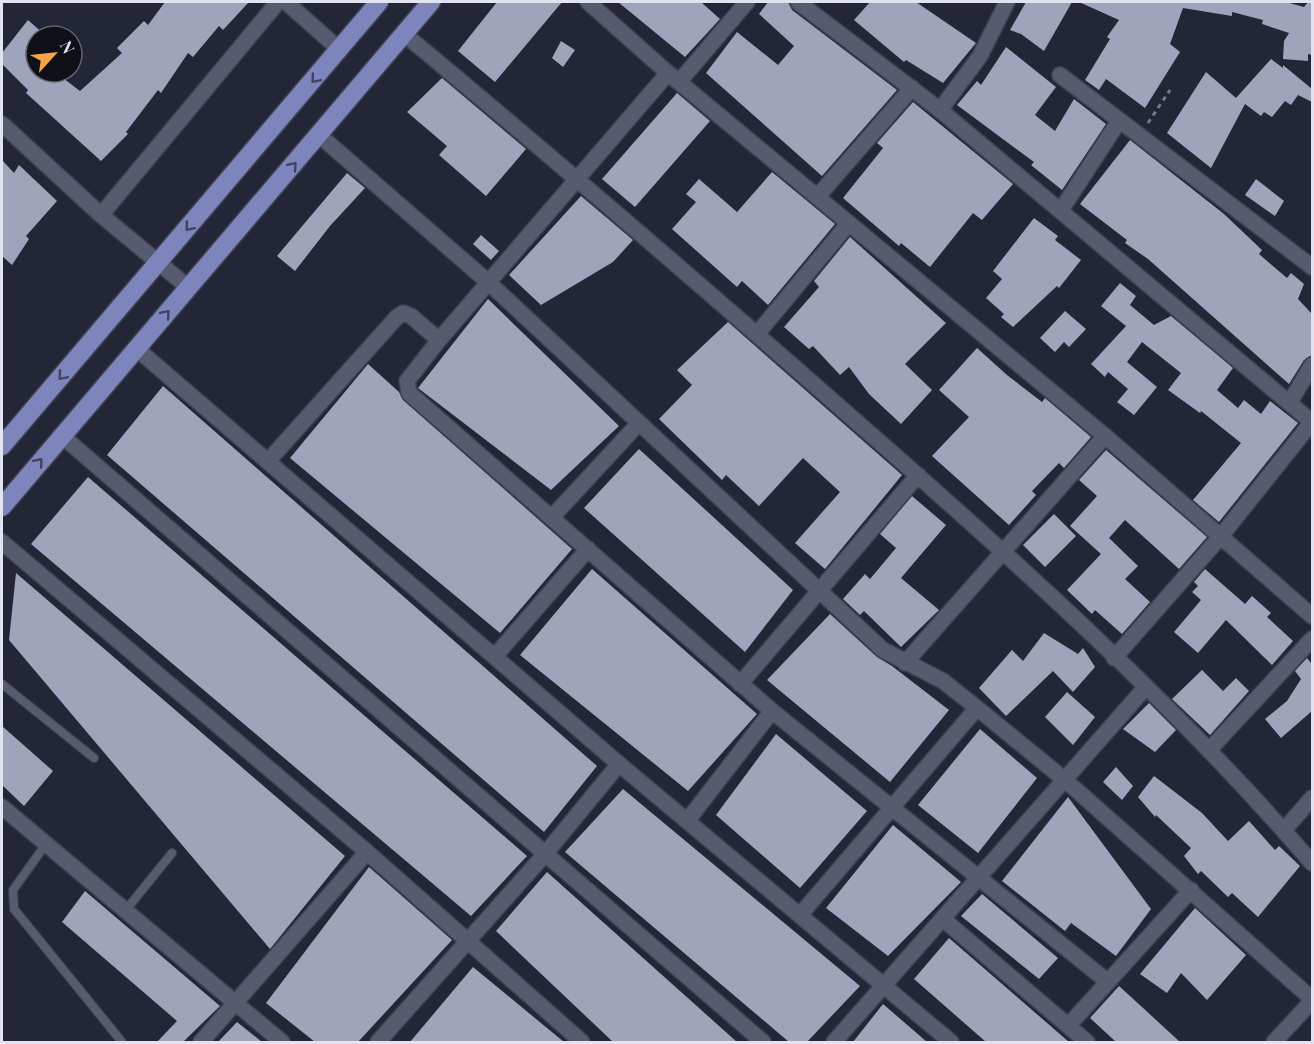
<svg xmlns="http://www.w3.org/2000/svg" width="1314" height="1044" viewBox="0 0 1314 1044" font-family="'Playfair Display',serif">
<style>
.building{fill:#9fa4ba}
.lines{fill:none;stroke-linecap:round;stroke-linejoin:round}
.lane-casing{stroke:#3f4150;stroke-width:10}
.street-casing{stroke:#3f4150;stroke-width:18}
.primary-casing{stroke:#3f4150;stroke-width:21}
.path{stroke:#787b8a;stroke-width:3;stroke-dasharray:4.5 4.5;stroke-linecap:butt}
.lane{stroke:#575b6f;stroke-width:8}
.street{stroke:#575b6f;stroke-width:15}
.primary{stroke:#7d85bc;stroke-width:18}
.oneway{stroke:#404461}
</style>
<rect width="100%" height="100%" fill="#232637"/>
<!-- building -->
<path class="building" d="M 165,2 L 249,2 L 223,30 L 219,26 L 193,57 L 188,53 L 161,93 L 158,90 L 126,132 L 128,134 L 101,161 L 26,93 L 28,90 L 2,64 L 2,53 L 28,20 L 46,36 L 36,36 L 36,72 L 55,72 L 80,91 L 122,53 L 117,48 L 144,21 L 148,25 Z
M 497,2 L 562,2 L 495,82 L 458,51 Z
M 618,2 L 701,2 L 720,19 L 685,57 Z
M 768,2 L 788,2 L 792,10 L 897,90 L 822,176 L 706,73 L 737,32 L 778,65 L 794,46 L 759,14 Z
M 870,2 L 916,2 L 976,43 L 943,83 L 906,60 L 904,62 L 854,20 Z
M 1026,2 L 1072,2 L 1044,51 L 1021,34 L 1010,30 Z
M 1079,2 L 1286,2 L 1304,7 L 1308,2 L 1312,2 L 1312,55 L 1308,54 L 1308,61 L 1283,59 L 1284,41 L 1289,33 L 1262,24 L 1263,20 L 1232,12 L 1232,16 L 1183,8 L 1170,44 L 1180,52 L 1145,108 L 1106,79 L 1099,90 L 1085,80 L 1110,39 L 1107,37 L 1119,20 Z
M 561,41 L 575,50 L 563,67 L 552,58 Z
M 1006,47 L 1056,87 L 1035,115 L 1055,131 L 1074,99 L 1106,124 L 1062,190 L 1031,165 L 1034,162 L 957,105 L 977,81 L 981,85 Z
M 1271,59 L 1283,68 L 1283,65 L 1312,89 L 1312,102 L 1298,95 L 1291,105 L 1285,101 L 1272,117 L 1264,112 L 1261,116 L 1245,104 L 1211,168 L 1167,133 L 1206,72 L 1236,98 Z
M 442,78 L 526,149 L 486,196 L 439,155 L 447,146 L 407,112 Z
M 677,93 L 710,121 L 635,207 L 602,179 Z
M 913,102 L 1013,184 L 982,220 L 973,213 L 930,267 L 901,243 L 899,246 L 843,198 L 883,148 L 877,143 Z
M 1130,140 L 1224,214 L 1262,250 L 1259,254 L 1287,278 L 1291,273 L 1304,284 L 1298,299 L 1312,314 L 1312,355 L 1304,360 L 1289,384 L 1148,259 L 1125,243 L 1127,240 L 1080,204 Z
M 2,160 L 14,173 L 19,165 L 57,201 L 26,236 L 29,239 L 12,265 L 2,256 Z
M 772,172 L 835,224 L 768,305 L 742,281 L 737,287 L 672,229 L 696,202 L 686,194 L 699,179 L 737,212 Z
M 347,173 L 365,188 L 330,226 L 295,271 L 277,256 Z
M 1256,179 L 1284,201 L 1275,216 L 1245,195 Z
M 581,196 L 633,240 L 613,262 L 541,305 L 509,275 Z
M 1034,218 L 1058,236 L 1055,240 L 1081,260 L 1059,288 L 1057,286 L 1013,327 L 1001,317 L 1004,314 L 986,298 L 1002,279 L 993,271 Z
M 481,235 L 499,251 L 491,260 L 473,244 Z
M 850,237 L 946,323 L 905,364 L 932,390 L 901,424 L 869,394 L 849,367 L 840,375 L 813,346 L 809,349 L 784,327 L 819,287 L 814,281 Z
M 1120,283 L 1136,296 L 1130,305 L 1154,325 L 1171,316 L 1233,368 L 1217,390 L 1238,408 L 1244,400 L 1261,414 L 1270,401 L 1298,423 L 1219,522 L 1193,500 L 1241,443 L 1201,411 L 1200,413 L 1168,390 L 1181,373 L 1142,342 L 1127,362 L 1157,387 L 1134,415 L 1117,402 L 1128,389 L 1108,372 L 1105,377 L 1091,364 L 1126,326 L 1101,306 Z
M 488,299 L 619,426 L 551,490 L 418,388 Z
M 1065,311 L 1086,329 L 1069,347 L 1064,342 L 1055,352 L 1040,338 Z
M 728,322 L 902,475 L 825,569 L 795,543 L 840,492 L 803,458 L 759,506 L 726,475 L 722,480 L 659,419 L 692,385 L 677,370 Z
M 977,348 L 1007,375 L 1042,402 L 1045,398 L 1091,437 L 1064,468 L 1059,463 L 1032,491 L 1036,495 L 1009,525 L 932,456 L 969,417 L 939,390 Z
M 368,364 L 399,392 L 403,400 L 572,549 L 500,633 L 290,458 Z
M 163,386 L 597,766 L 544,832 L 107,455 Z
M 639,449 L 793,590 L 745,652 L 584,508 Z
M 1106,450 L 1207,537 L 1179,569 L 1125,520 L 1109,538 L 1138,566 L 1125,579 L 1150,602 L 1122,634 L 1095,610 L 1092,614 L 1067,590 L 1101,554 L 1070,526 L 1097,496 L 1079,480 Z
M 88,477 L 527,856 L 471,916 L 31,544 Z
M 912,496 L 946,525 L 901,578 L 939,610 L 901,647 L 864,611 L 860,615 L 843,599 L 865,574 L 870,579 L 896,548 L 880,534 Z
M 1054,514 L 1076,536 L 1045,567 L 1023,545 Z
M 592,569 L 757,714 L 688,791 L 520,655 Z
M 1205,569 L 1245,604 L 1252,596 L 1271,613 L 1267,617 L 1293,641 L 1272,665 L 1226,620 L 1198,653 L 1174,632 L 1201,600 L 1192,592 L 1198,586 L 1194,582 Z
M 16,573 L 345,856 L 270,949 L 9,640 Z
M 830,614 L 877,657 L 892,666 L 949,710 L 890,782 L 767,680 Z
M 1044,633 L 1078,654 L 1083,648 L 1095,667 L 1073,692 L 1053,671 L 1006,716 L 979,688 L 1012,650 L 1023,661 Z
M 1307,658 L 1311,663 L 1312,661 L 1312,711 L 1281,738 L 1265,719 L 1287,701 L 1301,679 L 1295,671 Z
M 1202,670 L 1223,691 L 1236,678 L 1249,691 L 1210,735 L 1172,699 Z
M 1067,692 L 1095,717 L 1073,745 L 1045,717 Z
M 1149,703 L 1176,730 L 1155,752 L 1123,729 Z
M 2,726 L 53,771 L 24,806 L 2,785 Z
M 980,729 L 1037,778 L 978,853 L 918,805 Z
M 776,734 L 867,811 L 800,888 L 716,815 Z
M 1116,767 L 1133,786 L 1122,800 L 1103,782 Z
M 1154,776 L 1202,813 L 1228,841 L 1249,821 L 1275,850 L 1279,846 L 1300,866 L 1258,917 L 1232,893 L 1228,897 L 1201,871 L 1198,874 L 1184,856 L 1191,848 L 1156,815 L 1155,817 L 1138,797 Z
M 623,789 L 860,986 L 807,1042 L 789,1042 L 565,852 Z
M 1068,797 L 1151,909 L 1116,956 L 1071,923 L 1065,931 L 1002,881 Z
M 893,825 L 961,882 L 888,956 L 826,908 Z
M 369,867 L 452,940 L 358,1042 L 315,1042 L 266,1003 Z
M 547,872 L 737,1042 L 613,1042 L 496,931 Z
M 85,891 L 220,1006 L 183,1042 L 157,1042 L 177,1021 L 62,922 Z
M 982,894 L 1058,958 L 1039,979 L 961,916 Z
M 1195,908 L 1246,955 L 1207,1000 L 1181,973 L 1167,993 L 1140,974 Z
M 949,938 L 1069,1042 L 986,1042 L 914,979 Z
M 473,967 L 564,1042 L 410,1042 Z
M 1119,986 L 1130,996 L 1180,1042 L 1116,1042 L 1090,1018 Z
M 883,1004 L 927,1042 L 853,1042 Z
M 237,1022 L 262,1042 L 218,1042 Z"/>
<g class="lines">
<defs>
<path id="lane" d="M 2,684 L 94,758
M 46,844 L 13,890 L 14,909 L 122,1042
M 125,911 L 172,853"/>
<path id="street" d="M 286,2 L 340,50
M 588,2 L 668,73 L 1105,436 L 1312,616
M 798,2 L 940,110 L 1312,422 L 1221,536 L 1114,658
M 403,33 C 557,161 709,292 859,424 C 1017,562 1175,704 1312,863
M 668,73 L 439,340 L 407,381 L 409,393 L 772,711 L 1108,982
M 1060,75 L 1312,267
M 679,82 L 747,2
M 940,110 L 980,56 L 1007,2
M 2,124 L 101,215 L 189,288
M 319,135 L 488,282 L 883,650 L 943,681 L 977,708 L 1065,780 L 1312,999
M 818,196 L 912,88
M 1061,210 L 1119,121
M 101,215 L 278,2
M 757,334 L 849,223
M 137,349 L 619,764 L 951,1042
M 1290,402 L 1312,365
M 61,435 L 763,1042
M 269,460 L 397,317 L 403,313 L 411,316 L 439,340
M 552,517 L 639,423
M 2,542 L 367,852 L 582,1042
M 495,656 L 588,549
M 905,663 L 1105,436
M 740,684 L 918,475
M 1210,749 L 1312,639
M 2,807 L 282,1042
M 687,821 L 772,711
M 1284,830 L 1312,798
M 800,915 L 977,708
M 943,919 L 1087,1042
M 1068,1026 L 1191,890
M 201,1042 L 367,852
M 378,1042 L 546,853 L 619,764
M 834,1042 L 1145,688
M 1274,1042 L 1312,1001"/>
<path id="primary" d="M 2,446 L 379,2
M 2,507 L 431,2"/>
</defs>
<!-- lane casing -->
<use href="#lane" class="lane-casing"/>
<!-- street casing -->
<use href="#street" class="street-casing"/>
<!-- primary casing -->
<use href="#primary" class="primary-casing"/>
<!-- path -->
<path class="path" d="M 1148,123 L 1170,90"/>
<!-- lane -->
<use href="#lane" class="lane"/>
<!-- street -->
<use href="#street" class="street"/>
<!-- primary -->
<use href="#primary" class="primary"/>
</g>
<!-- one-way arrows -->
<defs><path id="oneway-chevron" d="M-2-3.5L2.5 0L-2 3.5" fill="none" stroke-width="1.6" stroke-linecap="round" stroke-linejoin="round" transform="scale(1.5)"/></defs>
<g class="oneway">
<use href="#oneway-chevron" transform="translate(315 79) rotate(130)"/>
<use href="#oneway-chevron" transform="translate(293 166) rotate(-49)"/>
<use href="#oneway-chevron" transform="translate(189 227) rotate(131)"/>
<use href="#oneway-chevron" transform="translate(166 314) rotate(-50)"/>
<use href="#oneway-chevron" transform="translate(62 376) rotate(131)"/>
<use href="#oneway-chevron" transform="translate(39 462) rotate(-50)"/>
</g>
<!-- border -->
<rect width="1314" height="1044" fill="none" stroke="#e1e4f0" stroke-width="6"/>
<!-- north arrow -->
<g transform="translate(54 54) rotate(63)"><circle r="28" fill="#0e0f17" stroke="#62646e" stroke-width="1.5"/>
<path d="M0-4.5L10 22L0 15L-10 22Z" fill="#f4a345"/>
<text y="-9" font-size="16" font-weight="bold" text-anchor="middle" fill="#e1e4f0">N</text>
</g>
</svg>
